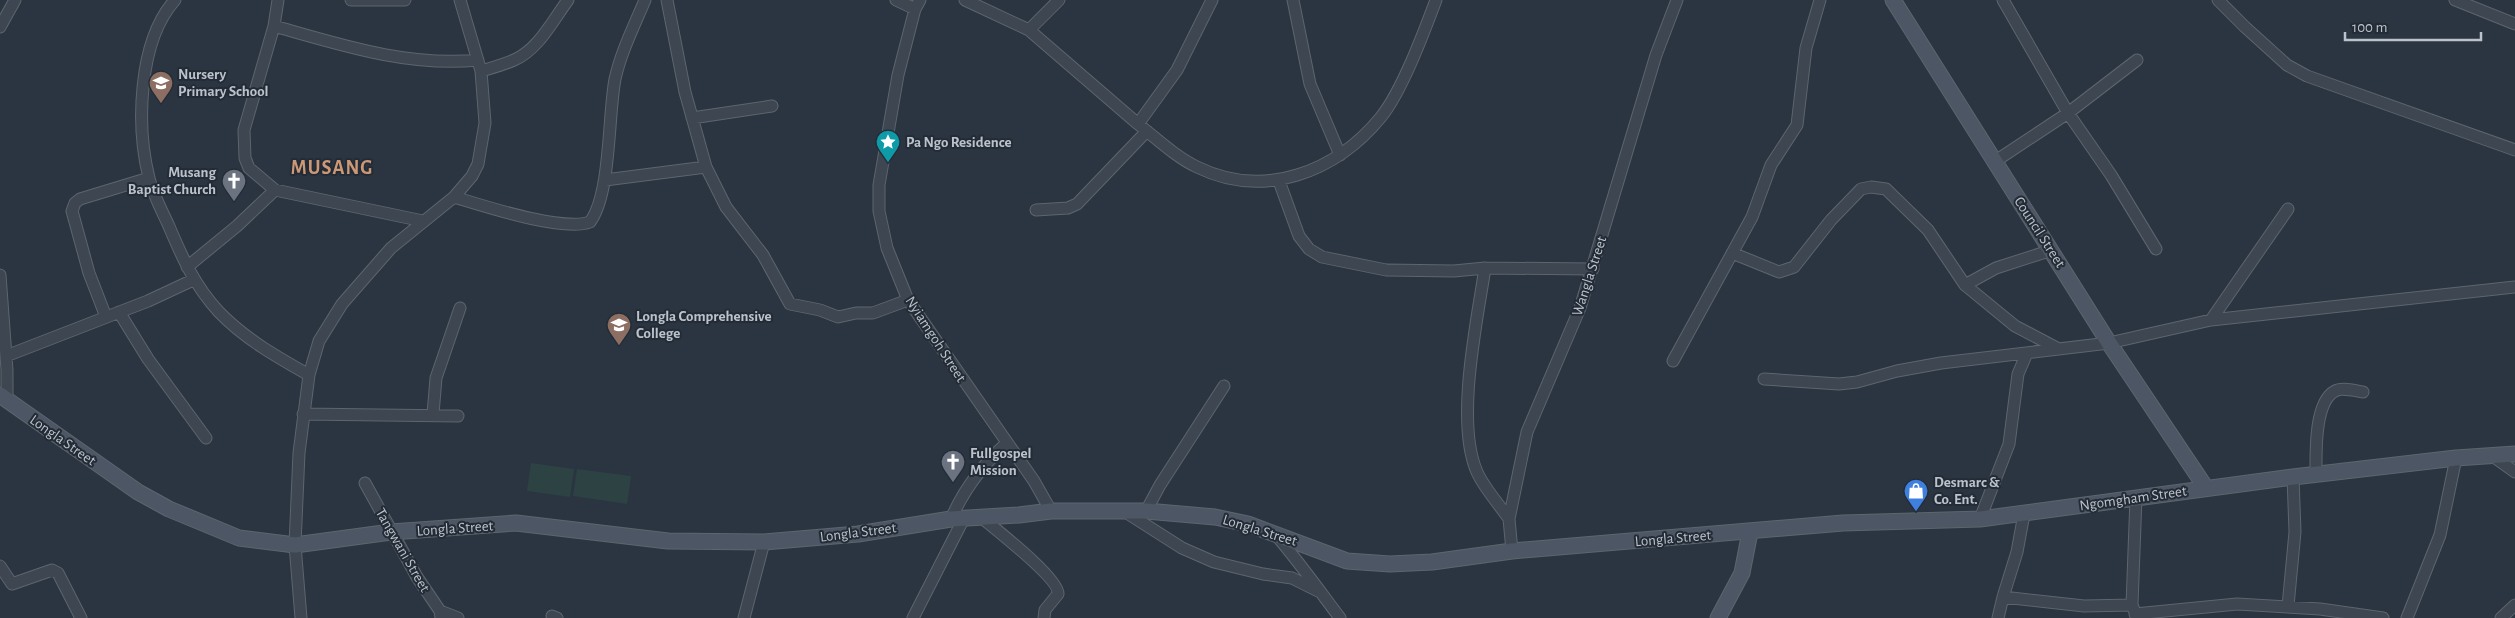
<svg xmlns="http://www.w3.org/2000/svg" width="2515" height="618" viewBox="0 0 2515 618" font-family="'Alegreya Sans',sans-serif">
<style>
.green{fill:#2d4243}
.lines{fill:none;stroke-linecap:round;stroke-linejoin:round}
.street-casing{stroke:#5d656e;stroke-width:13}
.secondary-casing{stroke:#5d656e;stroke-width:17}
.street{stroke:#3e4751;stroke-width:11}
.secondary{stroke:#4d5664;stroke-width:15}
.labels{text-anchor:middle;stroke-width:4;stroke-linejoin:round;paint-order:stroke}
.poi-label{font-size:15px;font-weight:bold;fill:#bcc2cb;stroke:#232c36;text-anchor:start}
.street-label{font-size:15px;fill:#bcc2cb;stroke:#232c36}
.district-label{font-size:20px;font-weight:bold;letter-spacing:1px;fill:#cc9876;stroke:#232c36}
</style>
<rect width="100%" height="100%" fill="#2a3541"/>
<!-- green -->
<path class="green" d="M 531,463 L 574,469 L 570,497 L 527,491 Z
M 577,469 L 631,476 L 627,504 L 573,496 Z"/>
<g class="lines">
<defs>
<path id="street" d="M 175,0 C 138,41 136,126 149,178 C 153,194 161,209 168,224 C 182,257 194,285 219,312 C 245,339 277,357 309,375
M 278,0 L 274,26 L 244,130 L 245,158 L 249,168 L 275,190 L 423,221
M 351,0 L 405,0
M 667,0 L 685,92 L 706,167 L 726,207 L 763,255 L 790,304 L 820,310 L 838,317 L 856,313 L 873,313 L 908,300
M 896,0 L 915,9
M 920,0 L 915,9 L 898,75 L 879,185 L 879,211 L 887,248 L 908,300 L 1034,481 L 1051,511
M 965,0 L 1029,30 L 1138,124 L 1177,70 L 1212,0
M 1293,0 L 1310,84 L 1340,155
M 2003,0 L 2068,113 L 2111,175 L 2156,249
M 2218,0 L 2245,27 L 2287,65 L 2307,76 L 2515,150
M 2455,0 L 2515,24
M 274,26 C 341,45 408,67 478,60
M 0,27 L 15,0
M 1029,30 L 1059,0
M 481,71 C 491,68 503,65 514,60 C 538,50 553,20 568,0
M 692,118 L 772,106
M 1138,124 C 1157,139 1176,157 1197,167 C 1264,200 1336,172 1381,117 C 1402,91 1424,32 1436,0
M 1994,162 L 2068,113 L 2137,60
M 605,180 L 706,167
M 1279,181 L 1299,236 L 1309,249 L 1322,257 L 1386,270 L 1454,271 L 1485,268 L 1593,269
M 454,197 C 484,206 562,232 590,222 C 611,194 608,116 615,79 C 621,52 634,26 645,0
M 1036,210 L 1068,208 L 1077,204 L 1147,131
M 1732,253 L 1779,272 L 1794,267 L 1831,220 L 1861,189 L 1871,187 L 1886,189 L 1928,230 L 1965,285 L 2015,326 L 2057,348
M 187,267 L 237,226 L 275,190
M 1485,268 C 1477,321 1455,422 1477,472 C 1484,488 1499,504 1509,519
M 0,275 L 7,370 L 7,400
M 1965,285 L 1996,268 L 2052,250
M 119,312 L 148,359 L 206,438
M 106,317 L 89,273 L 72,211 L 75,203 L 80,199 L 149,178
M 2211,320 L 2288,209
M 6,356 L 148,301 L 193,280
M 1673,361 L 1752,217 L 1771,165 L 1797,125 L 1806,48 L 1820,0
M 1764,379 L 1839,384 L 1857,382 L 1897,371 L 1941,363 L 2109,343 L 2211,320 L 2515,287
M 303,414 L 458,416
M 433,414 L 436,378 L 460,308
M 2494,457 L 2515,472
M 2316,474 C 2316,454 2314,402 2335,391 C 2342,387 2355,391 2363,392
M 365,483 L 417,577 L 440,611 L 441,618
M 1124,511 L 1182,548 L 1214,562 L 1263,574 L 1292,578 L 1318,591
M 1146,511 L 1160,485 L 1224,386
M 2024,514 L 2017,552 L 2003,597 L 2084,606 L 2132,605
M 981,517 C 994,528 1060,579 1058,594 L 1045,610 L 1044,618
M 951,519 C 964,489 982,465 1007,443
M 1980,519 L 2009,444 L 2018,374 L 2027,353
M 1276,535 C 1299,562 1319,590 1340,618
M 1512,551 L 1509,519 L 1527,432 L 1580,308 L 1656,55 L 1677,0
M 0,566 L 12,584 L 52,570 L 58,573 L 81,618
M 2288,606 L 2295,532 L 2293,477
M 2134,610 L 2132,605 L 2136,497
M 440,611 L 458,618
M 2135,614 L 2237,604 L 2320,609 L 2383,618
M 552,616 L 557,618
M 301,618 L 295,545 L 299,453 L 309,375 L 319,341 L 342,304 L 391,248 L 454,197 L 472,176 L 478,164 L 485,123 L 481,71 L 460,0
M 744,618 L 764,542
M 913,618 L 964,518
M 1998,618 L 2003,597
M 2407,618 L 2440,535 L 2456,458
M 2501,618 L 2515,605"/>
<path id="secondary" d="M 1893,0 L 2109,343 L 2206,488
M 0,395 L 138,492 L 169,509 L 239,538 L 295,545 L 391,532 L 516,523 L 668,541 L 764,542 L 858,534 L 951,519 L 1019,515 L 1051,511 L 1146,511 L 1215,517 L 1248,524 L 1347,561 L 1390,564 L 1432,562 L 1512,551 L 1843,523 L 1980,519 L 2293,477 L 2456,458 L 2515,454
M 1718,618 L 1742,573 L 1750,532"/>
</defs>
<!-- street casing -->
<use href="#street" class="street-casing"/>
<!-- secondary casing -->
<use href="#secondary" class="secondary-casing"/>
<!-- street -->
<use href="#street" class="street"/>
<!-- secondary -->
<use href="#secondary" class="secondary"/>
</g>
<!-- icons -->
<defs>
<symbol id="school-pin" viewBox="-11 -11 22 30"><path d="M0 17L-7.5 6A9.5 9.5 0 1 1 7.5 6Z" fill="#8d6e63" stroke="#232c36"/><path d="M0-5L7-2L0 1L-7-2ZM-4 1L0 2.5L4 1V4Q0 6-4 4Z" fill="#fff"/></symbol>
<symbol id="sight-pin" viewBox="-11 -11 22 30"><path d="M0 17L-7.5 6A9.5 9.5 0 1 1 7.5 6Z" fill="#0f9aa8" stroke="#232c36"/><path d="M0-6L1.8-2.2L6-1.7L2.9 1.2L3.7 5.4L0 3.3L-3.7 5.4L-2.9 1.2L-6-1.7L-1.8-2.2Z" fill="#fff"/></symbol>
<symbol id="church-pin" viewBox="-11 -11 22 30"><path d="M0 17L-7.5 6A9.5 9.5 0 1 1 7.5 6Z" fill="#6b7280" stroke="#232c36"/><path d="M-1.2-6h2.4v3.5h3.3v2.4h-3.3V6h-2.4V-.1h-3.3v-2.4h3.3Z" fill="#fff"/></symbol>
<symbol id="shop-pin" viewBox="-11 -11 22 30"><path d="M0 17L-7.5 6A9.5 9.5 0 1 1 7.5 6Z" fill="#3f7fe0" stroke="#232c36"/><path d="M-5-2.5h2.3a2.7 3.5 0 0 1 5.4 0H5L5.5 6h-11ZM-1.5-2.5h3a1.5 2.3 0 0 0-3 0Z" fill="#fff"/></symbol>
</defs>
<g fill-rule="evenodd">
<use href="#school-pin" x="147" y="69" width="28" height="38"/>
<use href="#sight-pin" x="874" y="128" width="28" height="38"/>
<use href="#church-pin" x="220" y="167" width="28" height="38"/>
<use href="#school-pin" x="605" y="311" width="28" height="38"/>
<use href="#church-pin" x="939" y="448" width="28" height="38"/>
<use href="#shop-pin" x="1902" y="477" width="28" height="38"/>
</g>
<g class="labels">
<!-- poi labels -->
<g class="poi-label">
<text x="178" y="79">Nursery<tspan x="178" dy="17">Primary School</tspan></text>
<text x="906" y="147">Pa Ngo Residence</text>
<text x="216" y="177" text-anchor="end">Musang<tspan x="216" dy="17">Baptist Church</tspan></text>
<text x="636" y="321">Longla Comprehensive<tspan x="636" dy="17">College</tspan></text>
<text x="970" y="458">Fullgospel<tspan x="970" dy="17">Mission</tspan></text>
<text x="1934" y="487">Desmarc &amp;<tspan x="1934" dy="17">Co. Ent.</tspan></text>
</g>
<!-- street labels -->
<g class="street-label">
<text transform="translate(2040 232) rotate(57)" y="5">Council Street</text>
<text transform="translate(1589 276) rotate(-72)" y="5">Wangla Street</text>
<text transform="translate(936 339) rotate(57)" y="5">Nyiamgoh Street</text>
<text transform="translate(63 440) rotate(35)" y="5">Longla Street</text>
<text transform="translate(2133 498) rotate(-8)" y="5">Ngomgham Street</text>
<text transform="translate(455 528) rotate(-4)" y="5">Longla Street</text>
<text transform="translate(1260 530) rotate(17)" y="5">Longla Street</text>
<text transform="translate(858 532) rotate(-7)" y="5">Longla Street</text>
<text transform="translate(1673 538) rotate(-5)" y="5">Longla Street</text>
<text transform="translate(403 550) rotate(60)" y="5">Tangwani Street</text>
</g>
<!-- district labels -->
<g class="district-label">
<text x="332" y="174">MUSANG</text>
</g>
</g>
<!-- scale -->
<path d="M2345 32v8h136v-8" fill="none" stroke="#bcc2cb" stroke-width="2.5"/>
<text x="2352" y="32" font-size="15" fill="#bcc2cb" stroke="#232c36" stroke-width="4" paint-order="stroke">100 m</text>
</svg>
